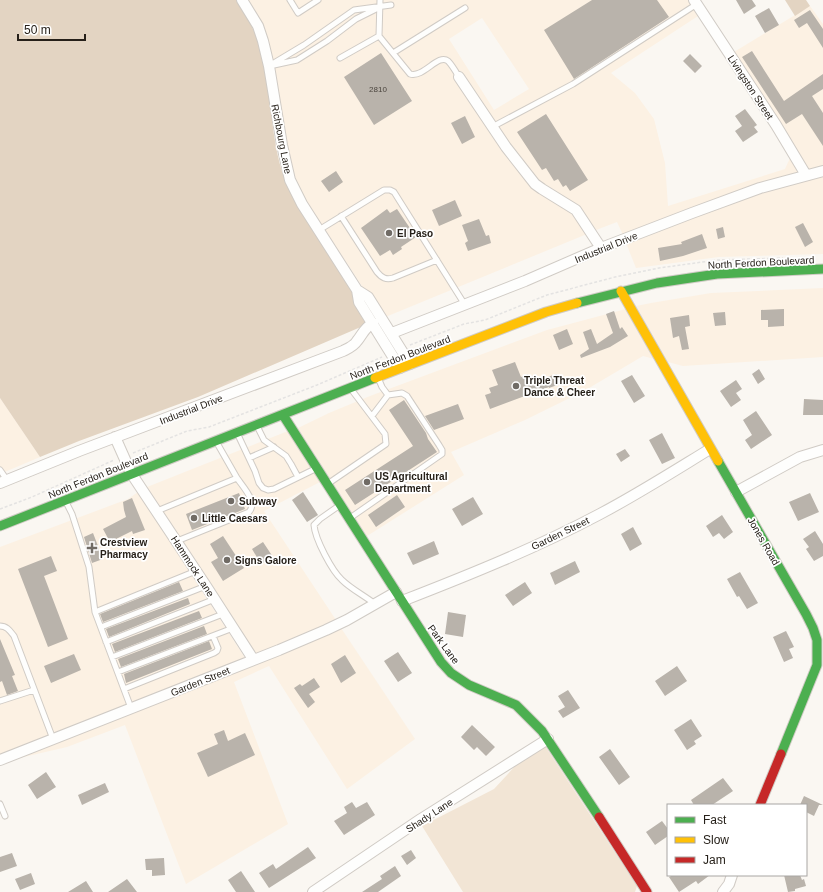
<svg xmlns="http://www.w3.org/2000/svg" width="823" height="892" viewBox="0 0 823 892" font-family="Arial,sans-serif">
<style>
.built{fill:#fcf1e3;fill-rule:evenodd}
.green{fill:#f2e5d5}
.forest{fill:#e3d4c2}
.building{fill:#b9b3ab}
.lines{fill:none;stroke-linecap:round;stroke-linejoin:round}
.lane-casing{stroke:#d0cbc5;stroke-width:7}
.street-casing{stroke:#d0cbc5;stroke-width:12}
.fast-casing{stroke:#d0cbc5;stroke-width:11}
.slow-casing{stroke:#d0cbc5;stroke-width:11}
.jam-casing{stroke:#d0cbc5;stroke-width:11}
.path{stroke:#e4e3e2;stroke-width:1.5;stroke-dasharray:3 2;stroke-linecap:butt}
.lane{stroke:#fefefd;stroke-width:5}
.street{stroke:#fefefd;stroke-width:10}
.fast{stroke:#4caf50;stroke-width:9}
.slow{stroke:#ffc107;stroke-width:9}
.jam{stroke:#c62828;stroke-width:9}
.poi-dot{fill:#706b65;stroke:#fff;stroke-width:1.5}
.labels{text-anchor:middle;stroke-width:3.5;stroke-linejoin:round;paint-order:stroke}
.number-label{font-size:8px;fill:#4b453e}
.street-label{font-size:10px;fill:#262019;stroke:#fff}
.poi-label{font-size:10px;font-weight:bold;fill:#262019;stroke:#fff;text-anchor:start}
</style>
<rect width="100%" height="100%" fill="#faf7f2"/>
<!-- built -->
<path class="built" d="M 248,0 L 688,0 L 698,16 L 611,73 L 635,93 L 654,119 L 665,163 L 668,206 L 785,169 L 790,158 L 798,173 L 759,184 L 623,235 L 617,222 L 596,230 L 580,207 L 545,186 L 539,180 L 510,144 L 461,71 L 453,77 L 502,151 L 532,187 L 539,193 L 573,214 L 587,234 L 383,318 L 306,201 L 295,177 L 287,143 L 263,24 ZM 482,18 L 529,89 L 494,110 L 449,39 Z
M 810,6 L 823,24 L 823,166 L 808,170 L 780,123 L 734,52 Z
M 823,176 L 823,254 L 719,257 L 636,268 L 626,243 L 761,193 Z
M 823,288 L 823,357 L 683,366 L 668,362 L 636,306 L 651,303 L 711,293 Z
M 626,309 L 654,359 L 643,356 L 584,391 L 525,420 L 451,452 L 464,475 L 367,536 L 298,428 L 329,413 L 370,396 L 547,330 Z
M 0,398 L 40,457 L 0,474 Z
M 288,431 L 320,482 L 264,511 L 336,620 L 278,646 L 255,654 L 147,487 Z
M 138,492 L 245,658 L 0,755 L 0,547 L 128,499 Z
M 341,628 L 415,739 L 347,789 L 269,666 L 234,682 L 288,824 L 186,884 L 125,725 L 67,747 L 15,759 Z"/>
<!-- green -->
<path class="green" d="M 545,746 L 637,886 L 635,892 L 463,892 L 458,884 L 422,826 L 494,789 L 518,763 Z"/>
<!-- forest -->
<path class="forest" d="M 0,0 L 236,0 C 242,9 249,18 253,29 C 274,76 267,132 285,180 C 293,202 307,221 320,240 C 338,268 355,294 370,323 L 198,397 L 79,441 L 40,457 L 0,398 Z
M 785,0 L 806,0 L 810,6 L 795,16 Z"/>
<!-- building -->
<path class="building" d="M 592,0 L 657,0 L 669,17 L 574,79 L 544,30 Z
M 736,0 L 752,0 L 756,6 L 744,14 Z
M 769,8 L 779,25 L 765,33 L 755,16 Z
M 810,10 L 823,29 L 823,48 L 807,23 L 799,28 L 794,20 Z
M 752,51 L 784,101 L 823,74 L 823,89 L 812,96 L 823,113 L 823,146 L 802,114 L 786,124 L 742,57 Z
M 381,53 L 412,101 L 374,125 L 344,77 Z
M 690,54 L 702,66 L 695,73 L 683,61 Z
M 745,109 L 757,125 L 754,127 L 758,132 L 743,142 L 735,131 L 742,126 L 735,116 Z
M 546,114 L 588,180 L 570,191 L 566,185 L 563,187 L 558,179 L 554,181 L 546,168 L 542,170 L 517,132 Z
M 465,116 L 475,137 L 462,144 L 451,123 Z
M 336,171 L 343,182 L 329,192 L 321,181 Z
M 455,200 L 462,216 L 439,226 L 432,210 Z
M 387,209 L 390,213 L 397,209 L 416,237 L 401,247 L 402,249 L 393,255 L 390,250 L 380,256 L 361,228 Z
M 479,219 L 486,236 L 489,235 L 491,243 L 468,251 L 465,243 L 468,241 L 462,225 Z
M 803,223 L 813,242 L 805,247 L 795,227 Z
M 723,227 L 725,237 L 718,239 L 716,229 Z
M 702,234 L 707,248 L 683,256 L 660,261 L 658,248 L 682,244 L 681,242 Z
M 784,309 L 784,326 L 768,327 L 768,320 L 761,320 L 761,310 Z
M 614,311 L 620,329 L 622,327 L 628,336 L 610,347 L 581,358 L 580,355 L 589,349 L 583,332 L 591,329 L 597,344 L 613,333 L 606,314 Z
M 725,312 L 726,325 L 715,326 L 713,313 Z
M 689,315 L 690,326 L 685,327 L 689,349 L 682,350 L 679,336 L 673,338 L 670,318 Z
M 567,329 L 573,344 L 559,350 L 553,335 Z
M 515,362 L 521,377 L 528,374 L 529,377 L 535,375 L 537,380 L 557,374 L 560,384 L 549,388 L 549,387 L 490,409 L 485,395 L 491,393 L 489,388 L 498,385 L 492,370 Z
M 759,369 L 765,379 L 758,384 L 752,374 Z
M 632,375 L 645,396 L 634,403 L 621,381 Z
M 736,380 L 742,389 L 736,393 L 741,400 L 731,407 L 720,391 Z
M 804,399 L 823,400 L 823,415 L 803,415 Z
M 404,400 L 426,433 L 428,439 L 437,452 L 355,505 L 345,490 L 413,446 L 389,410 Z
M 458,404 L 464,419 L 434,430 L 425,416 Z
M 756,411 L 772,435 L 751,449 L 745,440 L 752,435 L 743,420 Z
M 662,433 L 675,458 L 662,464 L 649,440 Z
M 625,449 L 630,456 L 621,462 L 616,454 Z
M 303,492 L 318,515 L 307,522 L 292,500 Z
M 239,493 L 245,509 L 192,530 L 186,514 Z
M 810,493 L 819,512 L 798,521 L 789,502 Z
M 397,495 L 405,507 L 376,527 L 368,515 Z
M 473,497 L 483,514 L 462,526 L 452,509 Z
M 132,498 L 145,530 L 133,534 L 132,531 L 110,542 L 103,529 L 126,517 L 124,510 L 123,502 Z
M 722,515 L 733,532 L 724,539 L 719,533 L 713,537 L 706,526 Z
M 633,527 L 642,544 L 630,551 L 621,534 Z
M 815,531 L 823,544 L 823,556 L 814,561 L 806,549 L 809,547 L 803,539 Z
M 93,533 L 103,559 L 92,563 L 84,537 Z
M 223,536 L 244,568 L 223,581 L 211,562 L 218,558 L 210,544 Z
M 434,541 L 439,554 L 413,565 L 407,553 Z
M 263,542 L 273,557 L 261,564 L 252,549 Z
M 51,556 L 57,571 L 44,576 L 68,639 L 48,647 L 18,569 Z
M 575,561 L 580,572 L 555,585 L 550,573 Z
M 740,572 L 758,603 L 747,609 L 739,596 L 737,597 L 727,579 Z
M 179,582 L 183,591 L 103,622 L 100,614 Z
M 525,582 L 532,593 L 513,606 L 505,595 Z
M 188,598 L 190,604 L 109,637 L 106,629 Z
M 199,611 L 202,618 L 115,652 L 112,644 Z
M 448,612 L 466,615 L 463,637 L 445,634 Z
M 204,626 L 207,634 L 121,667 L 118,659 Z
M 786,631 L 794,647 L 789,649 L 793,658 L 784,662 L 773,637 Z
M 0,639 L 15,675 L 12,676 L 18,691 L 7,695 L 2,681 L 0,682 Z
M 209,641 L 212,649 L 126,683 L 124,674 Z
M 398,652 L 412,673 L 398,682 L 384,661 Z
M 74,654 L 81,670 L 51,683 L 44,666 Z
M 345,655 L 356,673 L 341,683 L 331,664 Z
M 677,666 L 687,681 L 665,696 L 655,681 Z
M 314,678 L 320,687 L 309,694 L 315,702 L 308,708 L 294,688 L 300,684 L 302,686 Z
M 568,690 L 580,708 L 563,718 L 558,711 L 565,707 L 558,696 Z
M 691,719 L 702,736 L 694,741 L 696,744 L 687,750 L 674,730 Z
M 472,725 L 495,747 L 486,756 L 477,747 L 474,750 L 461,737 Z
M 224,730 L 228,741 L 245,733 L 255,755 L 208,777 L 197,753 L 218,744 L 214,734 Z
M 610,749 L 630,777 L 619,785 L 599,757 Z
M 46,772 L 56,787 L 37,799 L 28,785 Z
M 723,778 L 733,791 L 712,805 L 694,805 L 691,800 Z
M 105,783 L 109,792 L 82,805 L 78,795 Z
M 804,796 L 823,805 L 819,805 L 814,816 L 806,812 L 806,805 L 800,805 Z
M 352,802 L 356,808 L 367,802 L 375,815 L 344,835 L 334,821 L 347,813 L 344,807 Z
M 662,821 L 668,829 L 668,836 L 655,845 L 646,832 Z
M 308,847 L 316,858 L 269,888 L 259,873 L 273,864 L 276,869 Z
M 411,850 L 416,858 L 407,865 L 401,856 Z
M 12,853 L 17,866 L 0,872 L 0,857 Z
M 164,858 L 165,875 L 152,876 L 152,870 L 146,870 L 145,859 Z
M 395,866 L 401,876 L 378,892 L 362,892 L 382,879 L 380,876 Z
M 241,871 L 255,892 L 236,892 L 228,880 Z
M 31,873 L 35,884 L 20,890 L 15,879 Z
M 673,875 L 710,875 L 698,884 L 696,881 L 679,892 L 669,877 Z
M 784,875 L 800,875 L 802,880 L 804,879 L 806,886 L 795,889 L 795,891 L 788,892 Z
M 127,879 L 137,892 L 108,892 Z
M 86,881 L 93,892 L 68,892 Z"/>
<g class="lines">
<defs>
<path id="lane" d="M 290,0 L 298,13 L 318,0
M 380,0 L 379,36 L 410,74 C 424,78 438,53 448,61 C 452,65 456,72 459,77
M 393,53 L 465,8
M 340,58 L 379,36
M 274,65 L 297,60 L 327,41 L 356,19 L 376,9
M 269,66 L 304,45 L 354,10 L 391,5
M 492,127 L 573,84 L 697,4
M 341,216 L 377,272 C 382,278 386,280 393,278 L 437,260
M 319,230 L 384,190 L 390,190 L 394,192 L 465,305
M 372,416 L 388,395
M 257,426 L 264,440 L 286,456 L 291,464 L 298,477
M 238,435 L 255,471 L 259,483 L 263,488 L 268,490 L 274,489 L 315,469
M 249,458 L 274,447
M 0,470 L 7,480
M 329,483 L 386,444 L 385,434 L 351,389
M 66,502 L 72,514 L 89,567 L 95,612 L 131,708
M 340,505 L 320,519 L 314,525 C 315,539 332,571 342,580 C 351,589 365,596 375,604
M 157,511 L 237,478 L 217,443
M 350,518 L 442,454 L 442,450 L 439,445 L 407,396 L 402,393 L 388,395 L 382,387 L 379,380
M 177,541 L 249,512 C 258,502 243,487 237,478
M 95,612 L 196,571
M 0,626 C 7,626 10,631 14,636 L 53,739
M 101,627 L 206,586
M 106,642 L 215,599
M 112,657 L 223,614
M 118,672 L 233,628
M 124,689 L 214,653 L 217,651 L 218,648 L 213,636
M 0,701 L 34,690
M 0,804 L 5,816"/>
<path id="street" d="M 242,0 L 258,26 L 263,41 L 269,66 L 282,145 L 290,180 L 302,204 L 357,290 L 359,302 L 400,368
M 694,0 L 776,125 L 806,175
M 459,77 L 506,147 L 535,184 L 542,189 L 576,210 L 601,248
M 357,290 L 368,297 L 410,364
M 392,333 L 525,281 L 601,248 L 692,213 L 760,188 L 823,171
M 115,437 L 131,473 L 206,586 L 253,659
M 0,483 L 79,451 L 343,351 C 349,348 354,346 357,341 C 363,334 364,328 373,323
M 736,492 L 800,457 L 823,450
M 402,601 C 469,575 536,548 600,514 C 638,494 674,471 710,449
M 0,760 L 279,650 L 326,630 L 347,620 L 396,592
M 313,892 L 421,819 L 548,739
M 723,892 L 729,884 L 732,875"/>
<path id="fast" d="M 577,303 L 657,283 L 717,274 L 823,269
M 283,415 L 441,662 L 451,673 L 469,685 L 516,705 L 542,731 L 599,817
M 718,461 L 806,614 L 813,628 L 817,640 L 817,665 L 781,754
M 0,526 L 375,378"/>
<path id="slow" d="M 621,291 L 718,461
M 375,378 L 546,312 L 577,303"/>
<path id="jam" d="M 760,805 L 781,754
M 599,817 L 647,892"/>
</defs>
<!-- lane casing -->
<use href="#lane" class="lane-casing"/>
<!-- street casing -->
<use href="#street" class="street-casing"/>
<!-- fast casing -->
<use href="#fast" class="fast-casing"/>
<!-- slow casing -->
<use href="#slow" class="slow-casing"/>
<!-- jam casing -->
<use href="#jam" class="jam-casing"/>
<!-- path -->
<path class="path" d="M 410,345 L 464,324 L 485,320 L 547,295 L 615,277 L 659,268 L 717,260 L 783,258
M 133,453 L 187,431 L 209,427 L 317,385 L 382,357
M 0,509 L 32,497 L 114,460"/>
<!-- lane -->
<use href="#lane" class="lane"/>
<!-- street -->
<use href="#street" class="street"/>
<!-- fast -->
<use href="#fast" class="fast"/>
<!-- slow -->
<use href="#slow" class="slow"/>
<!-- jam -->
<use href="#jam" class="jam"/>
</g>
<!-- markers -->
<g class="poi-dot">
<circle cx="389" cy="233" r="4"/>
<circle cx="516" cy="386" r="4"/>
<circle cx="367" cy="482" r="4"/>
<circle cx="231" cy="501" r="4"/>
<circle cx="194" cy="518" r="4"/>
<path d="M90 542h4v4h4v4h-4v4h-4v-4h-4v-4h4z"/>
<circle cx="227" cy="560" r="4"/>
</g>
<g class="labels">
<!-- number labels -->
<g class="number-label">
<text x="378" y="92">2810</text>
</g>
<!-- street labels -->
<g class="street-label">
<text transform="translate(751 87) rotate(57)" y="4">Livingston Street</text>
<text transform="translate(282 139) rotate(79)" y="4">Richbourg Lane</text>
<text transform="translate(606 247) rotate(-22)" y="4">Industrial Drive</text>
<text transform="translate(761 262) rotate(-3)" y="4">North Ferdon Boulevard</text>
<text transform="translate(400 357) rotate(-21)" y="4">North Ferdon Boulevard</text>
<text transform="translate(191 409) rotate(-21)" y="4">Industrial Drive</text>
<text transform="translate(98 475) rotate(-22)" y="4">North Ferdon Boulevard</text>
<text transform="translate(560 533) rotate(-26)" y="4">Garden Street</text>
<text transform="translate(764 541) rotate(60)" y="4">Jones Road</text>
<text transform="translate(193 566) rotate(57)" y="4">Hammock Lane</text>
<text transform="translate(444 644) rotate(54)" y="4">Park Lane</text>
<text transform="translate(200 681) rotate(-22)" y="4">Garden Street</text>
<text transform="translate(429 815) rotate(-33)" y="4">Shady Lane</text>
</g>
<!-- poi labels -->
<g class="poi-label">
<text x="397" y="237">El Paso</text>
<text x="524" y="384">Triple Threat<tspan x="524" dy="12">Dance &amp; Cheer</tspan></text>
<text x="375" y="480">US Agricultural<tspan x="375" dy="12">Department</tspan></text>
<text x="239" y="505">Subway</text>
<text x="202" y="522">Little Caesars</text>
<text x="100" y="546">Crestview<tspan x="100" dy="12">Pharmacy</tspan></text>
<text x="235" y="564">Signs Galore</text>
</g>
</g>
<!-- legend -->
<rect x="667" y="804" width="140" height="72" fill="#ffffff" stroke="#a8a6a3"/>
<rect x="675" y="817" width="20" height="6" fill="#4caf50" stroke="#a8a6a3"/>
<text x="703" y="824" font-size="12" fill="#262019">Fast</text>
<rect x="675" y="837" width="20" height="6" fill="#ffc107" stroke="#a8a6a3"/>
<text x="703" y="844" font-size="12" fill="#262019">Slow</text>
<rect x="675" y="857" width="20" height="6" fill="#c62828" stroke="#a8a6a3"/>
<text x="703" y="864" font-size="12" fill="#262019">Jam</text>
<!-- scale -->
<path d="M18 34v6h67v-6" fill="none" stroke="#262019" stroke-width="2"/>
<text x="24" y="34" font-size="12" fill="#262019" stroke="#ffffff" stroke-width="3" paint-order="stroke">50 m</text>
</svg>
